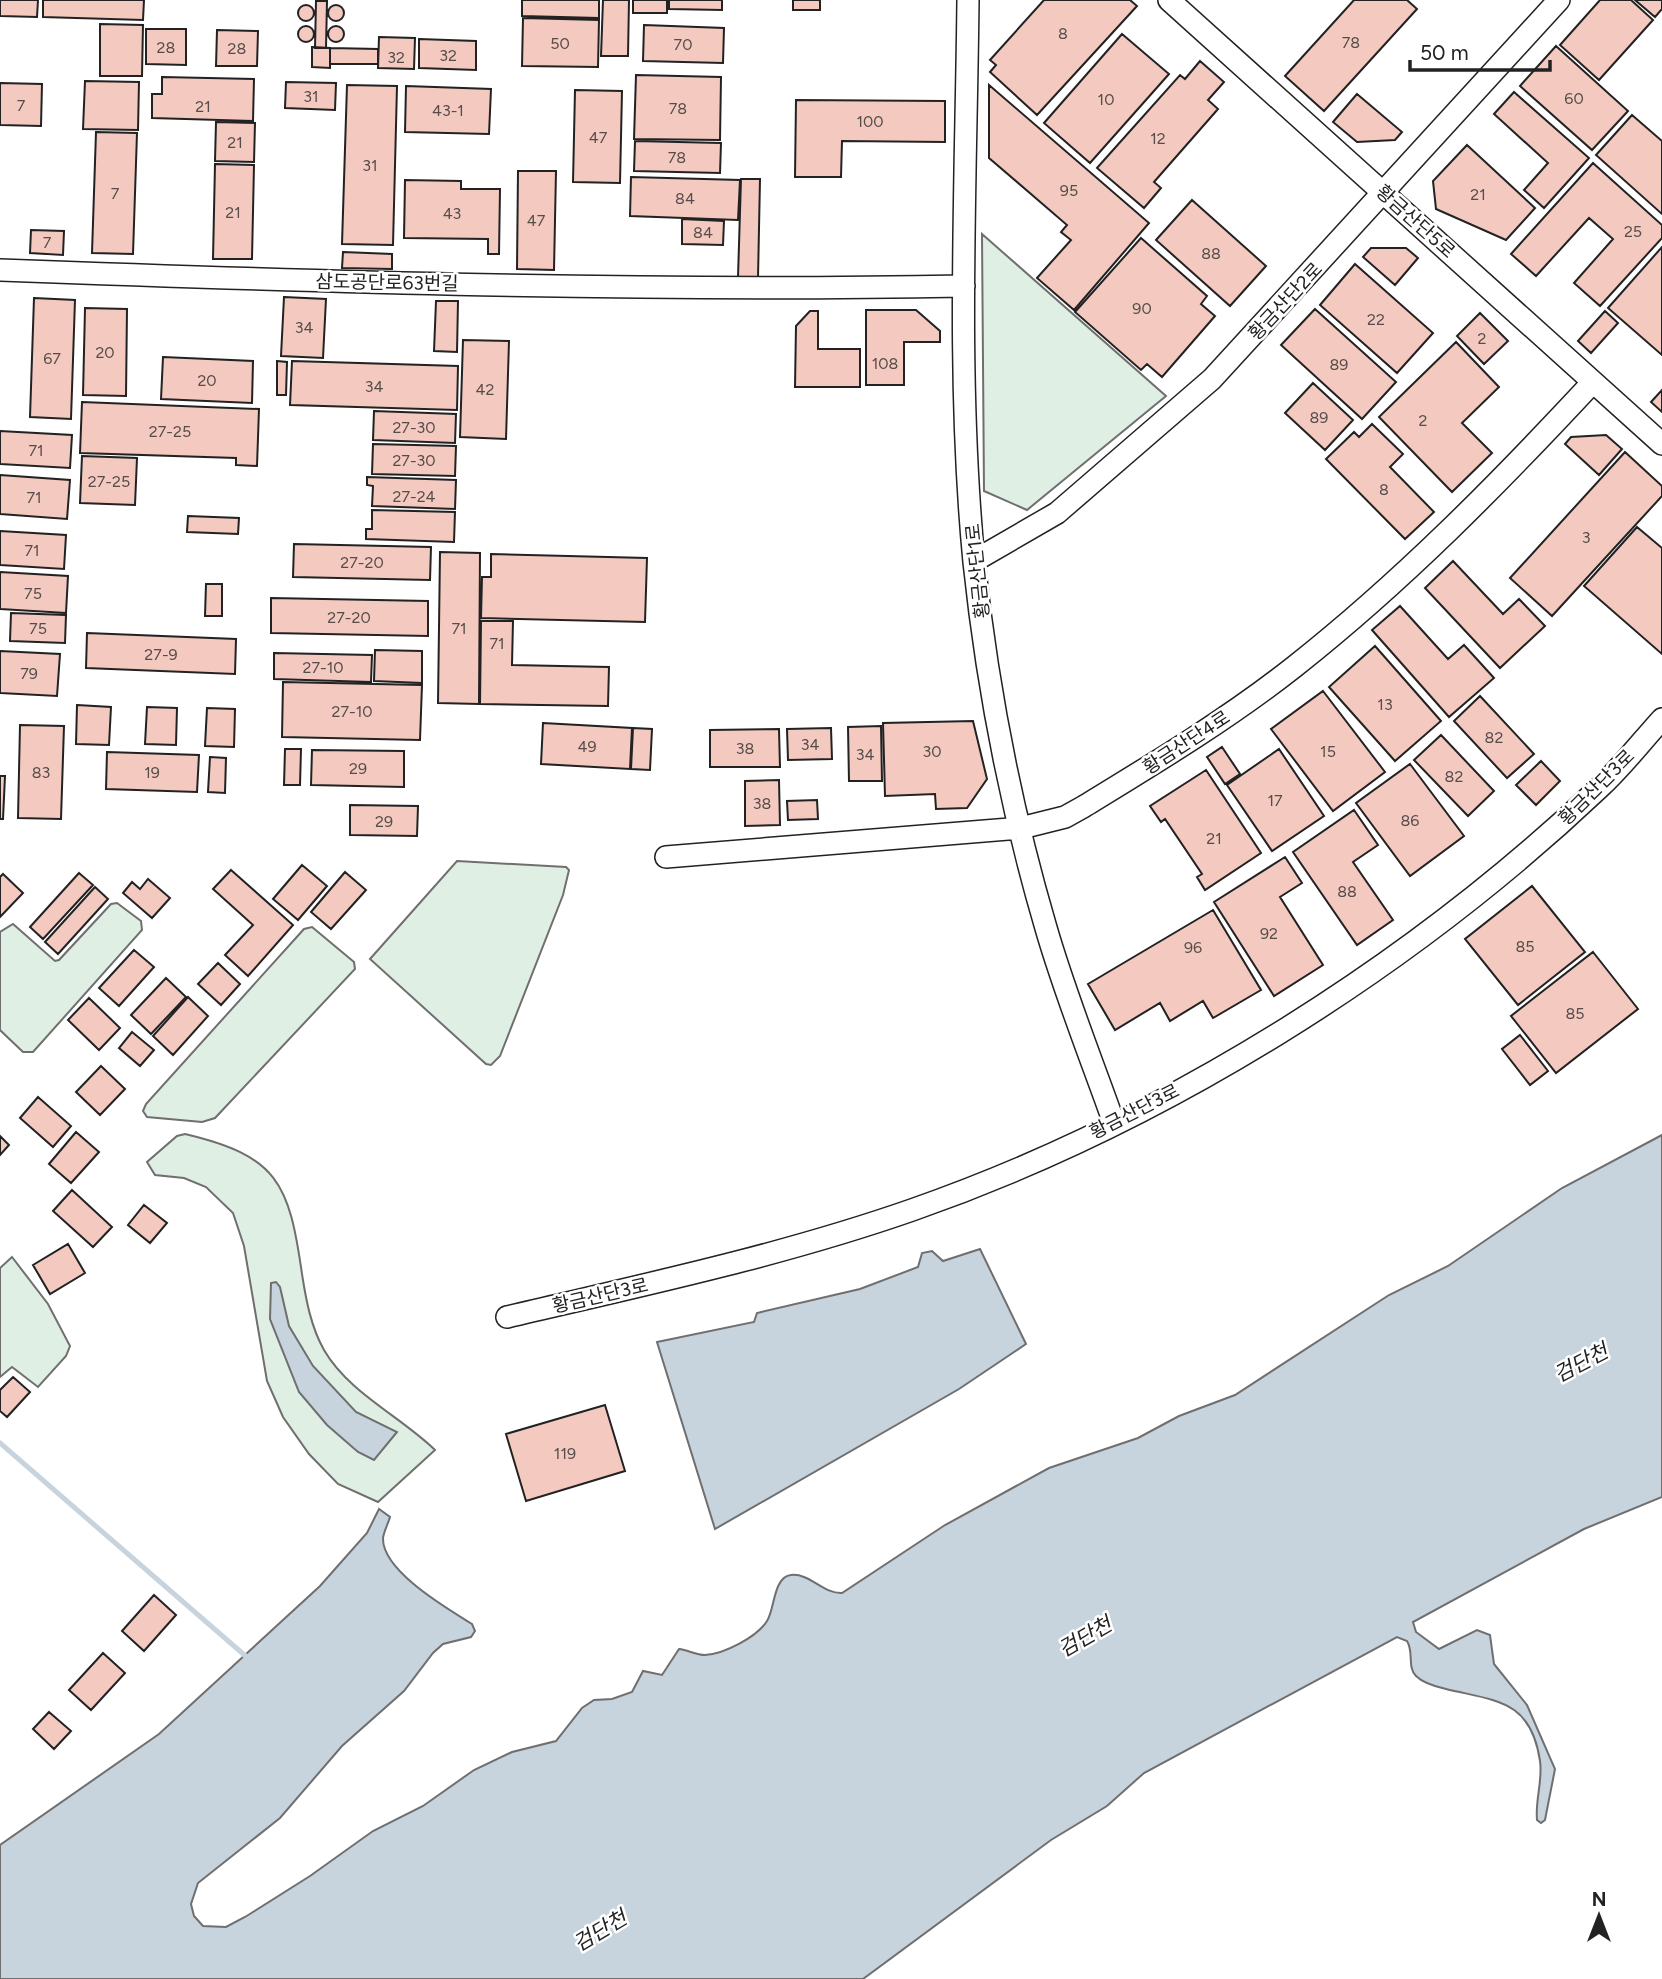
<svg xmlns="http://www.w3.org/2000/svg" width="1662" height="1979" viewBox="0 0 1662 1979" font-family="Figtree,'Noto Sans KR',sans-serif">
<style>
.green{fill:#e0efe3;stroke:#6f6f6f;stroke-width:2}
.water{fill:#c7d3dd;stroke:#6f6f6f;stroke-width:2}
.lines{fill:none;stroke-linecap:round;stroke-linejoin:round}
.stream{stroke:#c7d3dd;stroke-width:5}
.building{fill:#f3c9c0;stroke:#222;stroke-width:2}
.minor-casing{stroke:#222;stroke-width:24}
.minor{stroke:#fff;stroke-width:21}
.labels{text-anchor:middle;stroke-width:5;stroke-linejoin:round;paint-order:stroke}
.number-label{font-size:16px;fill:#564c4a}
.street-label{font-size:19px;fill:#222;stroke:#fff}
.water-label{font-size:21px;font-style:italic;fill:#222;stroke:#fff}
</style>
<rect width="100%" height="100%" fill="#fff"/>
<!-- green -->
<path class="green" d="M 982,234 L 1166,396 L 1027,510 L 984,491 Z
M 457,861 L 566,867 L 569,870 L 563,895 L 500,1056 L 491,1065 L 486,1064 L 370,959 Z
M 117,903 L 141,921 L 142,930 L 33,1052 L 23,1052 L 0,1030 L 0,932 L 13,924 L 55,961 L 59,960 L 111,904 Z
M 312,927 L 354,962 L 355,969 L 215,1118 L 202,1122 L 147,1117 L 143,1111 L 146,1104 L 304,929 Z
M 185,1134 C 278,1156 289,1183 302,1274 C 306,1300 311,1327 324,1350 C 349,1393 400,1416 435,1450 L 378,1502 L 338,1484 L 309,1454 L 283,1417 L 267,1381 L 244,1246 L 233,1213 L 206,1187 L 184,1178 L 155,1175 L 147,1162 L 177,1136 Z
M 12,1257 L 48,1304 L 70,1346 L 66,1356 L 38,1387 L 12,1367 L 0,1377 L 0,1268 Z"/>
<!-- water -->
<path class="water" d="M 1662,1135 L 1662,1497 L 1584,1529 L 1413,1622 L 1416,1632 L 1439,1649 L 1477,1630 L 1490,1635 L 1494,1664 L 1527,1705 L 1555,1769 L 1545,1820 L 1541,1823 L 1537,1820 C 1535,1800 1543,1780 1540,1761 C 1531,1699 1495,1701 1446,1689 C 1437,1687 1424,1684 1416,1676 C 1407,1667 1414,1652 1407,1641 L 1397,1637 L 1144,1773 L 1107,1806 L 1051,1840 L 863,1979 L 0,1979 L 0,1845 L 159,1734 L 320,1586 L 367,1533 L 379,1509 L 390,1517 C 388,1524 384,1531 383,1538 C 382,1571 448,1609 472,1624 L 475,1631 L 471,1637 L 443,1644 L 433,1653 L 404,1691 L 342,1746 L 280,1818 L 198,1883 L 191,1904 L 194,1916 L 203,1926 L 226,1927 L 245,1917 L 310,1876 L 373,1831 L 423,1806 L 474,1770 L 512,1752 L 556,1741 L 582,1708 L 594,1700 L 612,1699 L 632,1692 L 643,1671 L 662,1675 L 679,1649 C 688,1650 696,1655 705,1655 C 724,1654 757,1637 767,1621 C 775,1609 773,1577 791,1575 C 810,1573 823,1594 842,1593 L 945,1525 L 1049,1468 L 1138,1438 L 1179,1416 L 1235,1395 L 1389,1295 L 1448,1266 L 1562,1188 Z
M 980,1249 L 1026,1344 L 959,1389 L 715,1529 L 657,1342 L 754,1322 L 757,1313 L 860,1289 L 918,1267 L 922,1253 L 932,1251 L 943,1261 Z
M 276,1282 L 280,1287 L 289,1326 L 313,1366 L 356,1412 L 397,1432 L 374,1460 L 358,1452 L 327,1425 L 299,1392 L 270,1319 L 271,1283 Z"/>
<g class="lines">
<!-- stream -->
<path class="stream" d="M 0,1443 L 249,1659"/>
</g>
<!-- building -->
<path class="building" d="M 0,0 L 38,0 L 37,17 L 0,16 Z
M 43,0 L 144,0 L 143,20 L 43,17 Z
M 522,0 L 599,0 L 599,18 L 522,16 Z
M 603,0 L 629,0 L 628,56 L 601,56 Z
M 633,0 L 667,0 L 667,13 L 633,13 Z
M 669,0 L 722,0 L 722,10 L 669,9 Z
M 793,0 L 820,0 L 820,10 L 793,10 Z
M 1044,0 L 1130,0 L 1137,6 L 1037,115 L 990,72 L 996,65 L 990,60 Z
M 1354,0 L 1407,0 L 1417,9 L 1324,111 L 1285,76 Z
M 1600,0 L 1631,0 L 1653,20 L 1599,80 L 1560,45 Z
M 1635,0 L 1662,0 L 1662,9 L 1655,17 Z
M 316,1 L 327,1 L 326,48 L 315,48 Z
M328 13a8 8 0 1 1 16 0a8 8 0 1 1-16 0Z
M298 13a8 8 0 1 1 16 0a8 8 0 1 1-16 0Z
M 523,18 L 599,20 L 598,67 L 522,66 Z
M 100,24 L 143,25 L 142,76 L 100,76 Z
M 644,25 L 724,28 L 723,63 L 643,61 Z
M298 34a8 8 0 1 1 16 0a8 8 0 1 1-16 0Z
M328 34a8 8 0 1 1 16 0a8 8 0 1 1-16 0Z
M 146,29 L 186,29 L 186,65 L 146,64 Z
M 217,30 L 258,31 L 257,66 L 216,66 Z
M 1122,34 L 1169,74 L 1090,163 L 1044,123 Z
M 379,37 L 415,38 L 414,69 L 378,68 Z
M 419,39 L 476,41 L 476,70 L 419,68 Z
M 1556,46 L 1628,111 L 1592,150 L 1520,86 Z
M 312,47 L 330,48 L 330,68 L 312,67 Z
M 330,48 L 378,49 L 378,64 L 330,64 Z
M 1200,61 L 1224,82 L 1208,100 L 1218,109 L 1154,182 L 1161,188 L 1144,208 L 1097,168 L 1180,75 L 1185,79 Z
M 636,75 L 721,77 L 720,140 L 634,139 Z
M 162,77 L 254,79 L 253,121 L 152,118 L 152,94 L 162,94 Z
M 85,81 L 139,82 L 138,130 L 83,129 Z
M 286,82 L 336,83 L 335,110 L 285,108 Z
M 0,83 L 42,84 L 41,126 L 0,125 Z
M 347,85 L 397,86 L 393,245 L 342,244 Z
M 989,85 L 1149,223 L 1074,310 L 1037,278 L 1071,240 L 1061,232 L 1067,225 L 989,158 Z
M 406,86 L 491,89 L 489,134 L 405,132 Z
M 575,90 L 622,91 L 620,183 L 573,182 Z
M 1514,92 L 1589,158 L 1544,208 L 1524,190 L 1548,163 L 1494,114 Z
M 1357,94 L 1402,132 L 1395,140 L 1357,142 L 1333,122 Z
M 796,100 L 945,101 L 945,142 L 842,141 L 841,177 L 795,177 Z
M 1632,115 L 1662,141 L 1662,214 L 1596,155 Z
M 216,122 L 255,123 L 254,162 L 215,161 Z
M 96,132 L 137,133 L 133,254 L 92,253 Z
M 635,141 L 721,143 L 720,173 L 634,171 Z
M 1467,145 L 1535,208 L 1506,240 L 1436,209 L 1433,181 Z
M 1593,163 L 1662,225 L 1662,238 L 1600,306 L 1574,283 L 1613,239 L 1589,218 L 1536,276 L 1511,254 Z
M 215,164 L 254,165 L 252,259 L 213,259 Z
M 518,171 L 556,171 L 554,270 L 517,269 Z
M 631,177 L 740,180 L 738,220 L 630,216 Z
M 741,179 L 760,179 L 758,278 L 738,277 Z
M 405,180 L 461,181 L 461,189 L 500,189 L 499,254 L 488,254 L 488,239 L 404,238 Z
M 1192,200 L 1266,266 L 1230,306 L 1156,240 Z
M 682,219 L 724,221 L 723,245 L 682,244 Z
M 31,230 L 64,231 L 63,255 L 30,253 Z
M 1141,238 L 1207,296 L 1201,304 L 1215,316 L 1162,377 L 1147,364 L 1141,370 L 1075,312 Z
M 1662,247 L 1662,355 L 1608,308 Z
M 1371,248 L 1406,248 L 1418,258 L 1395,285 L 1363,257 Z
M 343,252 L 392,254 L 392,269 L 342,268 Z
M 1355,264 L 1433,333 L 1397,373 L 1320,305 Z
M 284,297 L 326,299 L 323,358 L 281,356 Z
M 34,298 L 75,300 L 71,419 L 30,417 Z
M 436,301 L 458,301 L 457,352 L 434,351 Z
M 85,308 L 127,309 L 126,396 L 83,395 Z
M 1315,309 L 1396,382 L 1362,419 L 1281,345 Z
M 866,310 L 916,310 L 940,331 L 940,342 L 904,342 L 904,385 L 866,385 Z
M 810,311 L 818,311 L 818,349 L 860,349 L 860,387 L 795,387 L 796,326 Z
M 1605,311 L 1618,323 L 1591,353 L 1578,341 Z
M 1480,313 L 1508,341 L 1484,364 L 1457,336 Z
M 463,340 L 509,341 L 506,439 L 460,437 Z
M 1456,342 L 1499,387 L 1462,423 L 1492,453 L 1452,492 L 1379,417 Z
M 163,357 L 253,361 L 252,403 L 161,399 Z
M 277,361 L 287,362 L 286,395 L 277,395 Z
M 292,361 L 458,366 L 457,410 L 290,405 Z
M 1313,383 L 1353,420 L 1325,450 L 1285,413 Z
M 1662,390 L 1662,412 L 1651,402 Z
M 82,402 L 259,409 L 257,466 L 236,465 L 236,458 L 80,453 Z
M 374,411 L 456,414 L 455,443 L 373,440 Z
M 1372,424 L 1403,454 L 1390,467 L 1434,512 L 1405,539 L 1326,459 L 1354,432 L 1359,437 Z
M 0,431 L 72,435 L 70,468 L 0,464 Z
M 1606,435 L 1622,449 L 1599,475 L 1565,444 L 1571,437 Z
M 373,444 L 456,446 L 455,476 L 372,474 Z
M 1625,452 L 1662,486 L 1662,496 L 1552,616 L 1510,578 Z
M 82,456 L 137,458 L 135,505 L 80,503 Z
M 0,475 L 70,480 L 67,519 L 0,514 Z
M 367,477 L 456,480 L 455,509 L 372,506 L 373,486 L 367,485 Z
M 372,510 L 455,512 L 454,542 L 366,539 L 366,529 L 372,529 Z
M 188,516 L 239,518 L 238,534 L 187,532 Z
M 1637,527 L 1662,548 L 1662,654 L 1584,586 Z
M 0,531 L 66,535 L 64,569 L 0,565 Z
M 294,544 L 431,547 L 430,580 L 293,577 Z
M 440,552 L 480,553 L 479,704 L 438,703 Z
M 491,554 L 647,558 L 645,622 L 481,618 L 482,577 L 491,577 Z
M 1453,561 L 1503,614 L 1519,599 L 1545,626 L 1500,668 L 1425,588 Z
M 0,572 L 68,576 L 66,613 L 0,609 Z
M 206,584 L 222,584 L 222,616 L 205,616 Z
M 271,598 L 428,601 L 428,636 L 271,633 Z
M 1400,606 L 1448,659 L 1464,645 L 1494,678 L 1449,717 L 1372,630 Z
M 11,613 L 66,615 L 65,643 L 10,641 Z
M 481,621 L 513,621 L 512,665 L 609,667 L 608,706 L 480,704 Z
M 87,633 L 236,639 L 235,674 L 86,668 Z
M 1375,646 L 1441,721 L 1395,761 L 1329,687 Z
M 375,650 L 422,651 L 422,683 L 374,681 Z
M 0,651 L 60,654 L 57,696 L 0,693 Z
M 274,653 L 372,655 L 371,682 L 274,679 Z
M 283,682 L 422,685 L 420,740 L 282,737 Z
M 1323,691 L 1385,772 L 1333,811 L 1271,729 Z
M 1480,696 L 1534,754 L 1507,778 L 1454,721 Z
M 77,705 L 111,707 L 109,745 L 76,744 Z
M 147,707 L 177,708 L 176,745 L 145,744 Z
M 207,708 L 235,709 L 234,747 L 205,746 Z
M 973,721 L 987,779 L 967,808 L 936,809 L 935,794 L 885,796 L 883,723 Z
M 543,723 L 632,728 L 630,769 L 541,764 Z
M 20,725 L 64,726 L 61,819 L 18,818 Z
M 881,726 L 882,781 L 849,781 L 848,727 Z
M 633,728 L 652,729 L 650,770 L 631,769 Z
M 831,728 L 832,759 L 788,760 L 787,729 Z
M 779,729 L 780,767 L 710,767 L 710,730 Z
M 1441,735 L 1494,791 L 1468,816 L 1414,760 Z
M 1222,747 L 1240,774 L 1225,784 L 1207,757 Z
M 285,749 L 301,749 L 300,785 L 284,785 Z
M 1279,749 L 1324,816 L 1272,851 L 1227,785 Z
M 312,750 L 404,751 L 404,787 L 311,785 Z
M 107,752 L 199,755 L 197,792 L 106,789 Z
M 210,757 L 226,758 L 225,793 L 208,792 Z
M 1541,761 L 1560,781 L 1536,805 L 1516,785 Z
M 1410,764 L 1464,836 L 1410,876 L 1356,803 Z
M 1206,770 L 1261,853 L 1205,890 L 1197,877 L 1202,874 L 1165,819 L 1161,822 L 1150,806 Z
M 0,776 L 5,776 L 3,819 L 0,819 Z
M 779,780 L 780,825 L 745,826 L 745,781 Z
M 817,800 L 818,819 L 788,820 L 787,801 Z
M 350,805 L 418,806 L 417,836 L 350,835 Z
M 1354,810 L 1378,845 L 1353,862 L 1393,920 L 1357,945 L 1293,852 Z
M 1285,857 L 1302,883 L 1280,897 L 1323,965 L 1274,996 L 1214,902 Z
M 302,865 L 327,886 L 298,920 L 273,899 Z
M 231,870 L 293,925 L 248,976 L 225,955 L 253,925 L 213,889 Z
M 345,872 L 366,890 L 331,929 L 311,912 Z
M 79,873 L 93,885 L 43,939 L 30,927 Z
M 3,874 L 23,893 L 0,917 L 0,877 Z
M 148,879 L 170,898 L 152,918 L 123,893 L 132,882 L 140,889 Z
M 1532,886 L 1585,952 L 1518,1005 L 1465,939 Z
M 95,887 L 108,899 L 58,954 L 45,942 Z
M 1213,910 L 1261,990 L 1213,1018 L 1203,1001 L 1170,1021 L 1160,1003 L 1115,1030 L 1088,984 Z
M 134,950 L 154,967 L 119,1006 L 99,988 Z
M 1593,952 L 1638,1009 L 1556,1073 L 1511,1016 Z
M 218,963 L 240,984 L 221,1005 L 198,984 Z
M 166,978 L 186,997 L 151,1034 L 131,1015 Z
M 188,997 L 208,1016 L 173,1055 L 153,1036 Z
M 89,998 L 120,1028 L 99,1050 L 68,1020 Z
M 132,1032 L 154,1050 L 140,1066 L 119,1048 Z
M 1520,1035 L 1548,1071 L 1530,1085 L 1502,1049 Z
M 101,1066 L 125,1089 L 100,1115 L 76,1092 Z
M 38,1097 L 71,1126 L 53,1147 L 20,1118 Z
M 76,1132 L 99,1152 L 71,1183 L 49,1164 Z
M 0,1136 L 9,1145 L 0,1155 Z
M 72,1190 L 112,1227 L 93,1247 L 53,1211 Z
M 144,1205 L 167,1223 L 150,1243 L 128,1225 Z
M 68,1244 L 85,1273 L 50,1294 L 33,1265 Z
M 13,1377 L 30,1392 L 7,1417 L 0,1411 L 0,1390 Z
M 605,1405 L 625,1471 L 526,1501 L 506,1434 Z
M 154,1595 L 176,1615 L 144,1651 L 122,1631 Z
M 103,1653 L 125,1673 L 91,1710 L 69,1690 Z
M 49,1712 L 71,1731 L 54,1749 L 33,1729 Z"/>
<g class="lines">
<defs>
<path id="minor" d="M 968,0 C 966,187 956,375 974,562 C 987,685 1011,809 1046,928 C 1065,994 1091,1058 1114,1123
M 1169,0 L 1662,444
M 0,270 C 321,282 642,292 964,286
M 974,561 L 1057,513 L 1212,379 L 1559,0
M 666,857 L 1021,828 L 1065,817 L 1083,807 C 1155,763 1228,719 1294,667 C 1403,581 1499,483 1593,382
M 507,1317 C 643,1285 780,1256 912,1210 C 1161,1123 1408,969 1599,788 C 1622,767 1641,742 1662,719"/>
</defs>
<!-- minor casing -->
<use href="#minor" class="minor-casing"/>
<!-- minor -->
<use href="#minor" class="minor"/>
</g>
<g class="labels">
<!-- number labels -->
<g class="number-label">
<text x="1063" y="39">8</text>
<text x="1351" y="48">78</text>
<text x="560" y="49">50</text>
<text x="683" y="50">70</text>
<text x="166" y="53">28</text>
<text x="237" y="54">28</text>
<text x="448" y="61">32</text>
<text x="396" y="63">32</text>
<text x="311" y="102">31</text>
<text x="1574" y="104">60</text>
<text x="1106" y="105">10</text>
<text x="21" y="111">7</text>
<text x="203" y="112">21</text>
<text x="678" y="114">78</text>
<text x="448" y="116">43-1</text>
<text x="870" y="127">100</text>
<text x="598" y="143">47</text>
<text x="1158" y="144">12</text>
<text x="235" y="148">21</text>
<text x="677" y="163">78</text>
<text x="370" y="171">31</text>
<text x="1069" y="196">95</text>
<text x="115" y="199">7</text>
<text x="1478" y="200">21</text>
<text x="685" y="204">84</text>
<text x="233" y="218">21</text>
<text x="452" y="219">43</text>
<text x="536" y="226">47</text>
<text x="1633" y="237">25</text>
<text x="703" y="238">84</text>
<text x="47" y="248">7</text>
<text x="1211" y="259">88</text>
<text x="1142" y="314">90</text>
<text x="1376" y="325">22</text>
<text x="304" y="333">34</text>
<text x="1482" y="344">2</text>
<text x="105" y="358">20</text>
<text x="52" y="364">67</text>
<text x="885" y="369">108</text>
<text x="1339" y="370">89</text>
<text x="207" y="386">20</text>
<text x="374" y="392">34</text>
<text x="485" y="395">42</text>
<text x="1319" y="423">89</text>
<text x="1423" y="426">2</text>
<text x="414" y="433">27-30</text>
<text x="170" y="437">27-25</text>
<text x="36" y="456">71</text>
<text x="414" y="466">27-30</text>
<text x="109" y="487">27-25</text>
<text x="1384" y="495">8</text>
<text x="414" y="502">27-24</text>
<text x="34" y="503">71</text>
<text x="1586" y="543">3</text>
<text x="32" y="556">71</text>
<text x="362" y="568">27-20</text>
<text x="33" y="599">75</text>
<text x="349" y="623">27-20</text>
<text x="38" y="634">75</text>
<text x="459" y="634">71</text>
<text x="497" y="649">71</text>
<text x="161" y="660">27-9</text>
<text x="323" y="673">27-10</text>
<text x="29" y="679">79</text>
<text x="1385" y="710">13</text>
<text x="352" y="717">27-10</text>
<text x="1494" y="743">82</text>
<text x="810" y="750">34</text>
<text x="587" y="752">49</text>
<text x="745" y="754">38</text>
<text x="932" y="757">30</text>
<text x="1328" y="757">15</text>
<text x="865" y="760">34</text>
<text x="358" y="774">29</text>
<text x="41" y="778">83</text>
<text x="152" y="778">19</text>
<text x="1454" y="782">82</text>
<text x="1275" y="806">17</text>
<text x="762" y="809">38</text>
<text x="1410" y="826">86</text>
<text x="384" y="827">29</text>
<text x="1214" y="844">21</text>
<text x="1347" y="897">88</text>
<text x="1269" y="939">92</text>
<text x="1525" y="952">85</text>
<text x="1193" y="953">96</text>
<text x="1575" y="1019">85</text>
<text x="565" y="1459">119</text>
</g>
<!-- street labels -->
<g class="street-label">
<text transform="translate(1416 221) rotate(42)" y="7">황금산단5로</text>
<text transform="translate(387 282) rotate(1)" y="7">삼도공단로63번길</text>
<text transform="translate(1285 301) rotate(-47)" y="7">황금산단2로</text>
<text transform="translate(977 571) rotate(-96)" y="7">황금산단1로</text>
<text transform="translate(1186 742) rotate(-33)" y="7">황금산단4로</text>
<text transform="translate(1596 787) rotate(-45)" y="7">황금산단3로</text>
<text transform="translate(1134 1111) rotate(-27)" y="7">황금산단3로</text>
<text transform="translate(600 1295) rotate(-13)" y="7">황금산단3로</text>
</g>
<!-- water labels -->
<g class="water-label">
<text transform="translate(1581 1363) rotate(-28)" y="7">검단천</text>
<text transform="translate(1085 1637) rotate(-30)" y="7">검단천</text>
<text transform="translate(600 1931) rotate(-31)" y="7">검단천</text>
</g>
</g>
<!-- north arrow -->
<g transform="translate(1599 1916)" stroke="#ffffff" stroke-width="5" paint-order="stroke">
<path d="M0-5L12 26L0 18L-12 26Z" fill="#222222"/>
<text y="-10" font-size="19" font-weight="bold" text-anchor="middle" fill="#222222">N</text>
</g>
<!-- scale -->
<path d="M1410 60v10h140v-10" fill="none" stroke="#222222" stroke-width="3.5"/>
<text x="1420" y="60" font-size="21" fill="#222222" stroke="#ffffff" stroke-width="5" paint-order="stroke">50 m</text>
</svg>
